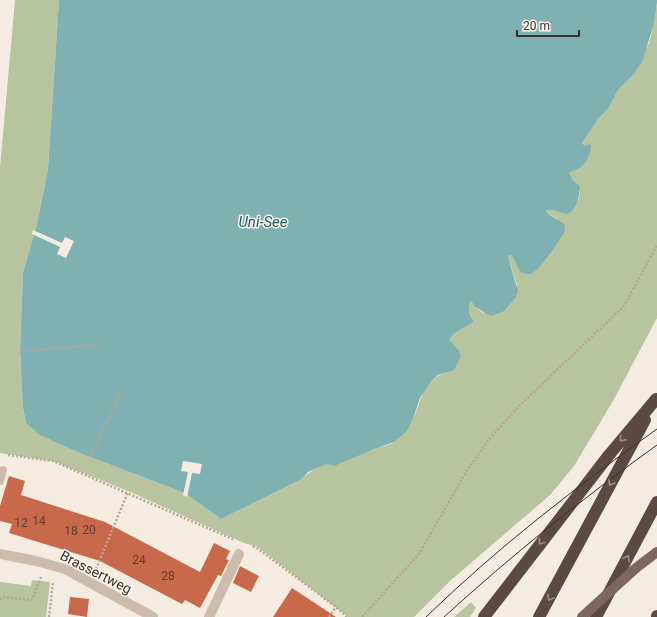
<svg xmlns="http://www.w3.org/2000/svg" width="657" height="617" viewBox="0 0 657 617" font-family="Roboto,sans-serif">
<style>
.green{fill:#b8c4a0}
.water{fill:#7fb0b2}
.pier{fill:#f4ebe1}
.building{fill:#c8694b}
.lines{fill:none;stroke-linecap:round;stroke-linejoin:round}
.path{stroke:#b9a596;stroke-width:2.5;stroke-dasharray:2 2;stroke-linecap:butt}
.service{stroke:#cdbbac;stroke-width:8}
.minor{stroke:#cdbbac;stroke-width:10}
.motorway{stroke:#5c4a42;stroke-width:12}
.tram{stroke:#3b302b;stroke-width:1}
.primary-bridge{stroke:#7d675c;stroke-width:10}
.oneway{stroke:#9c8e87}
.labels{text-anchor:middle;stroke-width:3;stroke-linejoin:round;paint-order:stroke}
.number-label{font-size:12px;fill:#5e3e33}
.street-label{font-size:14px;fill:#3b302b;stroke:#fbf5ee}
.water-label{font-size:15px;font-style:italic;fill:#1f5a5e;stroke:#fbf5ee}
</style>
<rect width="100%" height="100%" fill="#f4ebe1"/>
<!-- green -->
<path class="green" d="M 15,0 L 59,0 L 48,169 L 37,224 L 23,273 L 20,351 L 23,408 L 26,423 L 90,457 L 185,493 L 221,519 L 302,479 C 321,460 353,456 377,448 C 382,446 391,445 394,442 C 399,438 414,417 416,412 C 423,395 425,379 445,373 L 453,344 L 450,340 C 454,330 467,328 474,321 C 469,315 467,308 471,301 L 475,307 L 483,313 L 517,285 L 508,257 L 510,255 L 512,256 L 520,272 L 532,273 C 547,261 556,246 565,229 L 556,218 L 547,213 L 546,211 L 578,200 L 580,193 L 580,186 L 572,179 L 568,173 L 571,171 L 579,169 L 585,146 L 582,143 L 598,119 L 608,109 L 618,90 L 632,76 L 649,43 L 654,24 L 657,2 L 657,318 L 613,401 L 574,466 L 550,495 L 450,581 L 414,617 L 348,617 L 258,547 L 244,543 L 128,491 L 53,461 L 0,453 L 0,168 Z
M 32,580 L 50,582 L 46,617 L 0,617 L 0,582 L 31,586 Z
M 471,602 L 476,608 L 470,617 L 454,617 Z"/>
<!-- water -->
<path class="water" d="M 59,0 L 657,0 L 657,2 L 654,24 L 642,62 L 632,76 L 618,90 L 608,109 L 598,119 L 582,143 L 585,146 L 589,144 L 591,145 C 591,153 586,165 578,169 C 575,171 572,170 569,173 L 572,179 L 580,186 C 580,192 579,196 577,202 C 568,226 557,205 546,211 L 547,213 L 564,224 C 564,226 565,228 565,230 C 562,238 540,270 532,273 C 528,275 523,273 520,272 L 512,256 L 510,255 L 508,257 L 518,291 L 516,297 L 504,311 L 491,316 L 475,307 L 471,301 C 467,308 469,316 474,321 C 467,328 454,330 450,340 L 459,351 L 461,356 L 454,370 L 438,375 L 432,380 L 420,398 L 415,413 L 407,431 L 394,442 L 374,449 L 334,466 L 326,464 L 308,472 L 302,479 L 221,519 L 185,493 L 90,457 L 62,445 L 40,435 L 26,423 L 23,408 L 20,351 L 23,273 L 37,224 L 48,169 Z"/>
<!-- pier -->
<path class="pier" d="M 33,230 L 62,243 L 65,237 L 74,241 L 66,258 L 57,254 L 60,247 L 32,234 Z
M 183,461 L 202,464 L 200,474 L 192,473 L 187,497 L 183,495 L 188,472 L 181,471 Z"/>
<!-- building -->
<path class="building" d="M 9,476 L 25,481 L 21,495 L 105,522 L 200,572 L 214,543 L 230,551 L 226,559 L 229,560 L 221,576 L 218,575 L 200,608 L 185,600 L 182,604 L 100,561 L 9,533 L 12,524 L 0,521 L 0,506 Z
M 240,566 L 259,576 L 251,592 L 233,583 Z
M 292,588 L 336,617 L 273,617 Z
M 70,597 L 89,599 L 87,617 L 68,614 Z"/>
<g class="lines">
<!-- path -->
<path class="path" d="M 20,351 L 98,345
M 8,455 L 53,461 L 235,540
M 90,457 L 122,390
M 253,546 L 257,548 L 336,607 L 347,617
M 96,569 L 128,492
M 0,600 L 4,597 L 32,600 L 41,577
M 49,617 L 53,582
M 329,617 L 336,607
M 362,617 L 419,554 L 466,472 L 490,438 L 519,406 L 624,306 L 657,245"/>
<!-- service -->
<path class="service" d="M 0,481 L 3,470"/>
<!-- minor -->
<path class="minor" d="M 0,554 L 36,561 L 65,569 L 153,617
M 209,617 L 239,554"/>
<!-- motorway -->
<path class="motorway" d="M 484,617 L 609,455 L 656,399
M 539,617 L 645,420
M 596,617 L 657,502
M 657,617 L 657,616"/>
<!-- tram -->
<path class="tram" d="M 426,617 C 497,548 576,487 657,429
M 444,617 C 513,554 582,499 657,445"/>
<!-- primary-bridge -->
<path class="primary-bridge" d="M 582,617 L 636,568 L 657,552"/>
</g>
<!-- one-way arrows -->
<defs><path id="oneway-chevron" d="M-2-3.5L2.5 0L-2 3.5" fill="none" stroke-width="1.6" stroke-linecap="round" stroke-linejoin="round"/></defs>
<g class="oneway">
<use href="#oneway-chevron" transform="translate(622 439) rotate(131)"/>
<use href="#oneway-chevron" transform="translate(611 483) rotate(118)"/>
<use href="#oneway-chevron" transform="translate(541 542) rotate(127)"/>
<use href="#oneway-chevron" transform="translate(627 558) rotate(-62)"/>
<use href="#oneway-chevron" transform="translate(550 598) rotate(118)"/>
</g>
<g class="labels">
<!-- number labels -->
<g class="number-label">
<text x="39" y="525">14</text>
<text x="21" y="527">12</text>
<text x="89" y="534">20</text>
<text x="71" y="535">18</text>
<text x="139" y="564">24</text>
<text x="168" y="580">28</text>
</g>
<!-- street labels -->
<g class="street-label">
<text transform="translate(96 572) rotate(27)" y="5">Brassertweg</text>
</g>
<!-- water labels -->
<g class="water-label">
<text x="263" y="227">Uni-See</text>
</g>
</g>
<!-- scale -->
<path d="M517 30v6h62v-6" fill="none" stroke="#3b302b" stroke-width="2"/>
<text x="523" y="30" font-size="12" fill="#3b302b" stroke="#fbf5ee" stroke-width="3" paint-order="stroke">20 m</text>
</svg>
